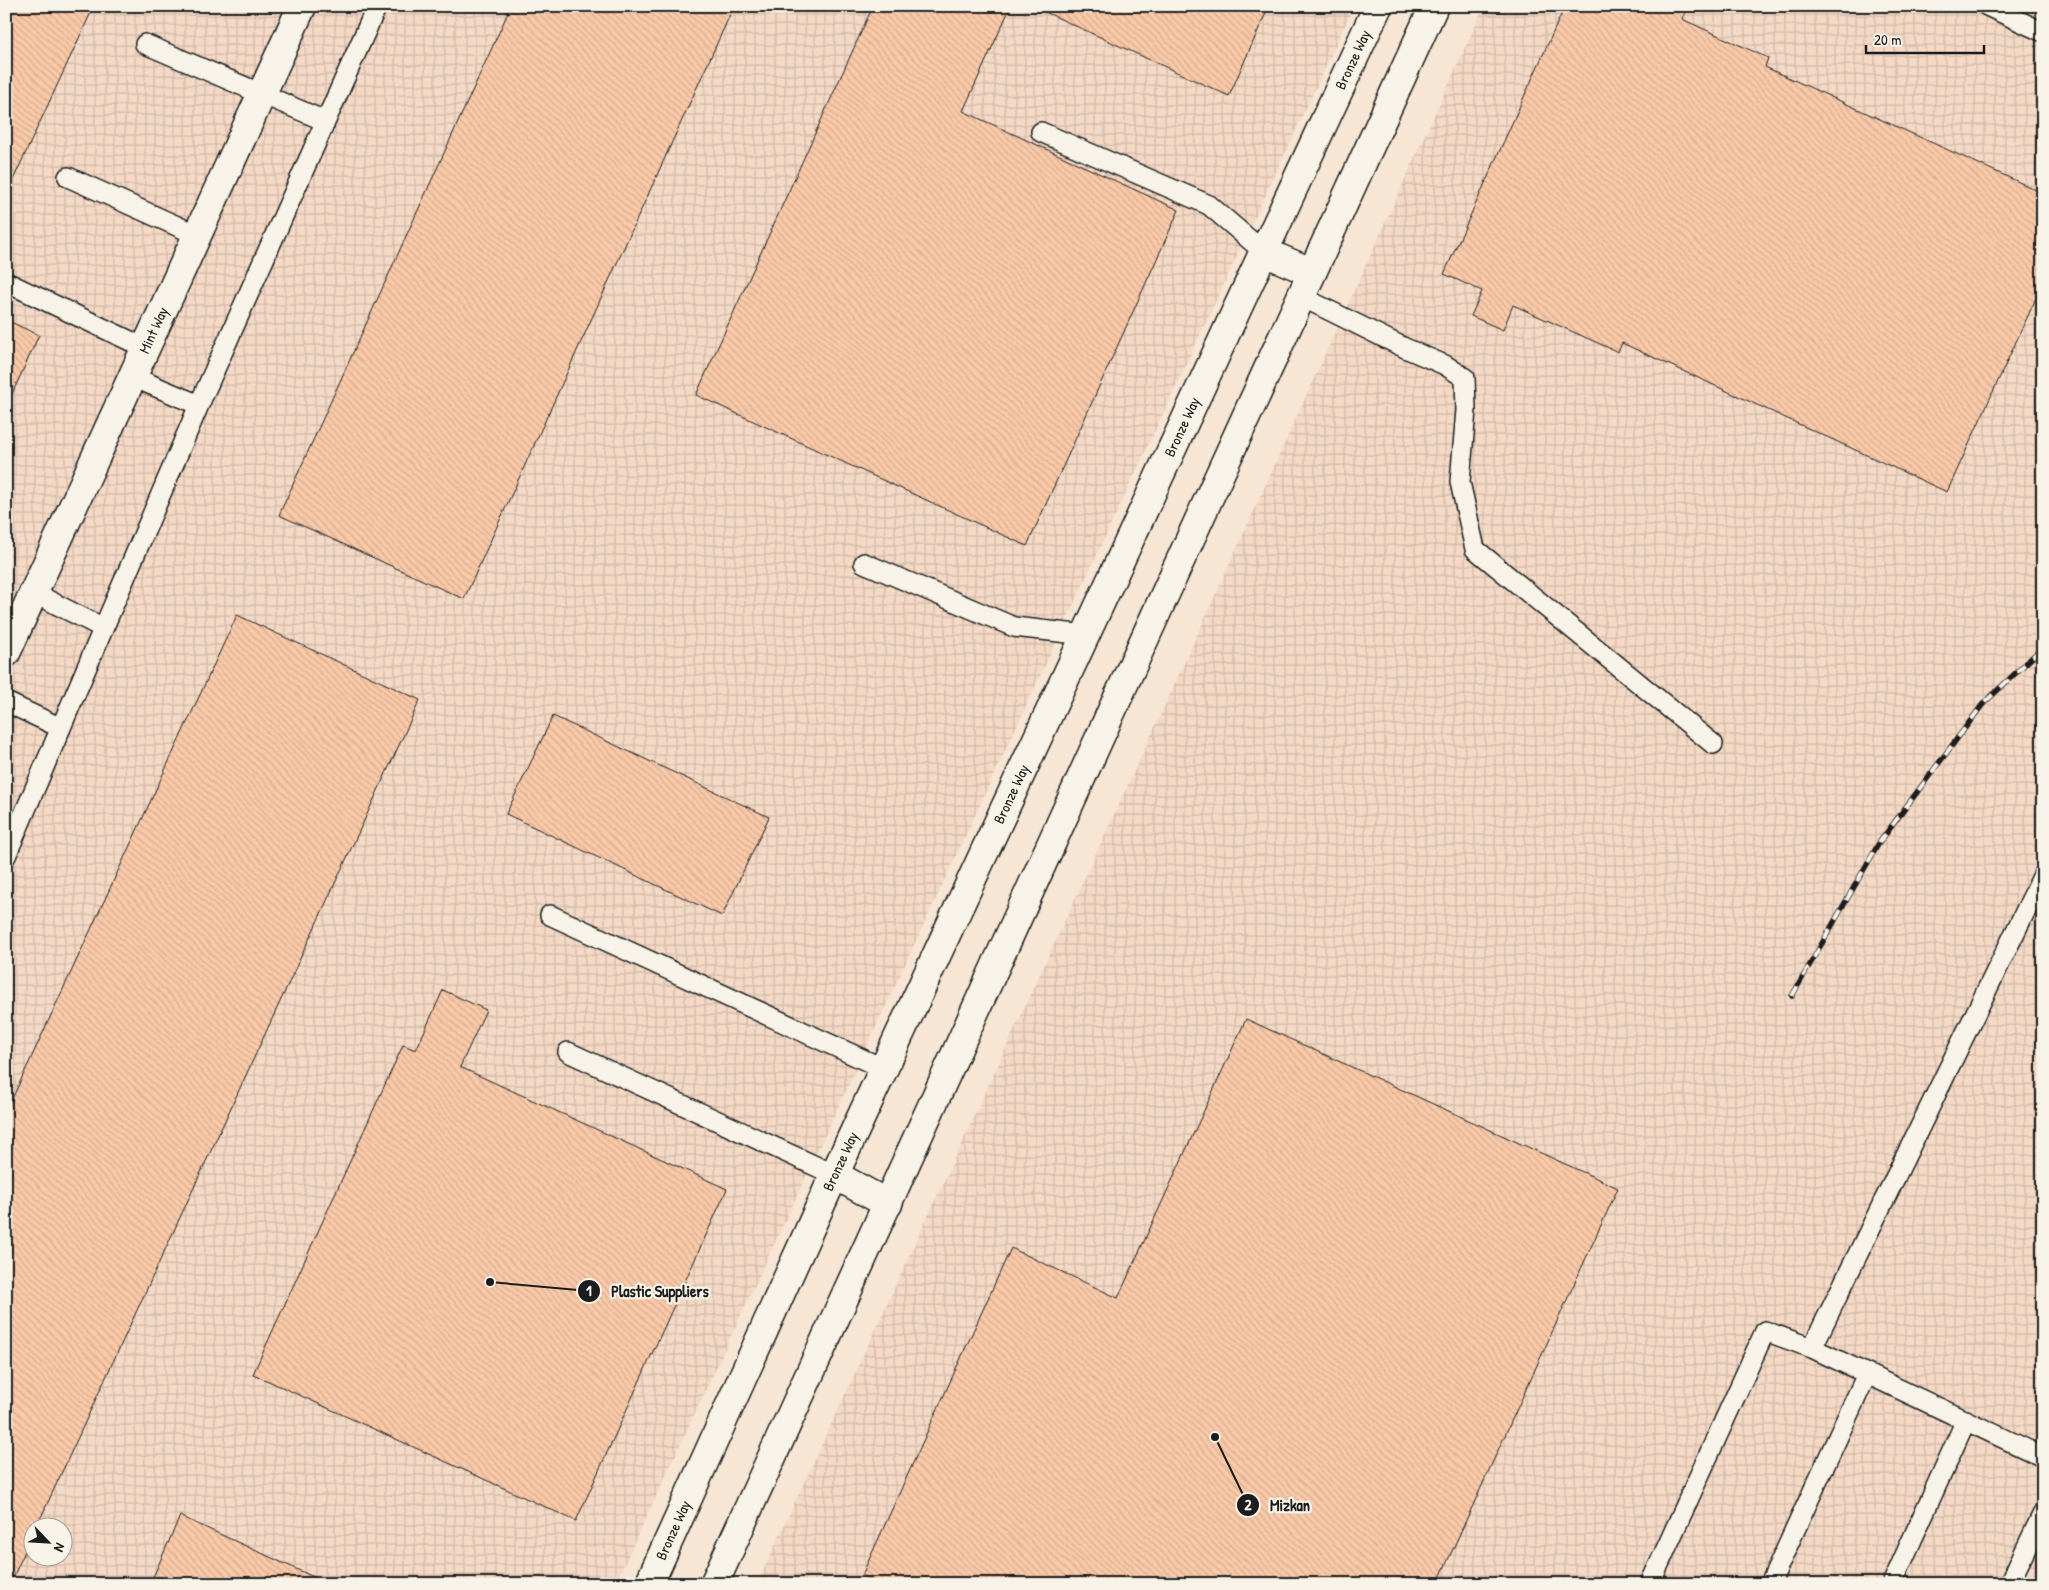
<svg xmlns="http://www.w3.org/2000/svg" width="2049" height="1590" viewBox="0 0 2049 1590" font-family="'Patrick Hand',sans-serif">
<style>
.industrial{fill:url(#industrial-grid);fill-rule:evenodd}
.building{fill:url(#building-back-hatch);stroke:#1c1c1c}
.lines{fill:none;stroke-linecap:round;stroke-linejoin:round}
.service-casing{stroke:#1c1c1c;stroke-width:22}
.minor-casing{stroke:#1c1c1c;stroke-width:31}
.tertiary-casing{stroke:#1c1c1c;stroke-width:31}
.service{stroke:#f7f3e8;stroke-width:19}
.minor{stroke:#f7f3e8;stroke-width:28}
.tertiary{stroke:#f7f3e8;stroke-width:28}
.rail-casing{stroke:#1c1c1c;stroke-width:5.5}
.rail{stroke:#f7f3e8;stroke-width:4;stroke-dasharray:11;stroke-linecap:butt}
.labels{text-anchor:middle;stroke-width:4.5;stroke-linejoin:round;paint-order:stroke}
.street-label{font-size:15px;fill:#1c1c1c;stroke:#f7f3e8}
.leader{fill:none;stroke:#1c1c1c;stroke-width:2}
.callout-dot{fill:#1c1c1c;stroke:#f7f3e8;stroke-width:2}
.mark-label{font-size:15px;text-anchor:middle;font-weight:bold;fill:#fff}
.callout-label{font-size:16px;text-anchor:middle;font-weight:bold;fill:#1c1c1c;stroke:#f7f3e8;stroke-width:4.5;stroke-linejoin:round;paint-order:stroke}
</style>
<defs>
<pattern id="industrial-grid" width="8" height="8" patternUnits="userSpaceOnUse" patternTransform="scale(1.25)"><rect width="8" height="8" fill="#f4d9c5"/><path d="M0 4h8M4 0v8" fill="none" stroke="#d1baa9"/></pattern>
<pattern id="building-back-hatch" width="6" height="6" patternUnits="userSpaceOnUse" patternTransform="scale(1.25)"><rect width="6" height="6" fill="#f9c9a8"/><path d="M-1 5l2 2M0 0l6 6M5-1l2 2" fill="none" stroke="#d5ac90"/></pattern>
</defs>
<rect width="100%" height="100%" fill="#f8e6d5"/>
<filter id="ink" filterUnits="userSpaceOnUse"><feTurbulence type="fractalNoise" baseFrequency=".02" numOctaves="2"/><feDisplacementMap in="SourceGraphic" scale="10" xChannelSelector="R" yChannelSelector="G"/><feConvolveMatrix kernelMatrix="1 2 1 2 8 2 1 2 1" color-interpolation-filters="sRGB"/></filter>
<g filter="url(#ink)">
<!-- industrial -->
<path class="industrial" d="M 6,6 L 1354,6 L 615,1584 L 6,1584 ZM 32,1528 L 62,1528 L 62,1558 L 32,1558 Z
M 1484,6 L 2043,6 L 2043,1584 L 757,1584 L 1171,692 Z"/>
<!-- building -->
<path class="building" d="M 6,6 L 94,6 L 6,195 Z
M 511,6 L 734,6 L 464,599 L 279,515 Z
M 873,6 L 1011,6 L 963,111 L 1179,210 L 1027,546 L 696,395 Z
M 1032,6 L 1269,6 L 1229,96 Z
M 1565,6 L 1688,6 L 1682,19 L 1768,58 L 1765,67 L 2043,193 L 2043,283 L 1947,492 L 1622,343 L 1618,352 L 1513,305 L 1503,330 L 1471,316 L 1482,291 L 1444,274 Z
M 6,320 L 39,335 L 6,407 Z
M 237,615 L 420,700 L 36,1528 L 32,1528 L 32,1536 L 10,1584 L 6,1584 L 6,1112 Z
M 553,716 L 769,817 L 722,916 L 506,814 Z
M 443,990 L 486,1010 L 460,1067 L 727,1189 L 576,1521 L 253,1374 L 403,1045 L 416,1050 Z
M 1246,1019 L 1618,1188 L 1437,1584 L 880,1584 L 862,1575 L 1011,1248 L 1118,1298 Z
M 180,1516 L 329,1584 L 150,1584 Z"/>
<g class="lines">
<defs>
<path id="service" d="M 1987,6 L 2043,32
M 145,44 L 325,121
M 1041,132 L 1209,205 L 1264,252
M 68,177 L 197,235
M 6,282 L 145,348
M 1300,296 L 1405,348 L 1445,365 L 1465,378 L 1466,410 L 1460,482 L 1475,549 L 1713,744
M 133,377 L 199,405
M 864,563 L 1014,627 L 1086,635
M 34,593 L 103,628
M 6,702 L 61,728
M 6,856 L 199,405 L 377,6
M 550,915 L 884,1069
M 568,1052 L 835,1175
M 1812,1348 L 2043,1457
M 1650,1584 L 1765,1331 L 1812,1348 L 2043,875
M 1770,1584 L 1867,1374
M 1892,1584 L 1966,1420
M 2009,1584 L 2043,1513"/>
<g id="minor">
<path id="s1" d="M 6,653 L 302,6"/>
</g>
<g id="tertiary">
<path d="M 1264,252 L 1311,272"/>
<path d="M 835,1175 L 888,1204"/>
<path id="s2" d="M 649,1584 L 831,1182 L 1378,6"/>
<path d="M 714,1584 C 955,1059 1192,531 1434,6"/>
</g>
</defs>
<!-- service casing -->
<use href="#service" class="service-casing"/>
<!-- minor casing -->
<use href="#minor" class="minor-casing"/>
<!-- tertiary casing -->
<use href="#tertiary" class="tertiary-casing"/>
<!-- service -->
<use href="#service" class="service"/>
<!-- minor -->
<use href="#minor" class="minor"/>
<!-- tertiary -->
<use href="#tertiary" class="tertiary"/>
<defs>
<path id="rail" d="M 1792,996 L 1879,843 L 1983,704 L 2043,647"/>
</defs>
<!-- rail casing -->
<use href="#rail" class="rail-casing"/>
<!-- rail -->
<use href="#rail" class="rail"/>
</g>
</g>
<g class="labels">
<!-- street labels -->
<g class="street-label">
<text dy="5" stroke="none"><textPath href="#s2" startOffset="1679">Bronze Way</textPath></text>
<text dy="5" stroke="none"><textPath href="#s1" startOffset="355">Mint Way</textPath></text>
<text dy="5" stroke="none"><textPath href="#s2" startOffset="1274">Bronze Way</textPath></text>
<text dy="5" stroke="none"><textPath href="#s2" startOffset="869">Bronze Way</textPath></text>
<text dy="5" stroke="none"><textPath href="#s2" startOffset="464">Bronze Way</textPath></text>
<text dy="5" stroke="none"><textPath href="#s2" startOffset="59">Bronze Way</textPath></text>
</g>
</g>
<!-- callouts -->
<path class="leader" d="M490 1282L589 1291M1215 1437L1248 1505"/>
<g class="callout-dot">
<circle cx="490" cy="1282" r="5"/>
<circle cx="1215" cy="1437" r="5"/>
<circle cx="589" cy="1291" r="12"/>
<circle cx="1248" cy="1505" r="12"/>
</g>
<g class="mark-label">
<text x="589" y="1296">1</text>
<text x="1248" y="1510">2</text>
</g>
<g class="callout-label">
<text x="660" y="1297">Plastic Suppliers</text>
<text x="1290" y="1511">Mizkan</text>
</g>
<!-- margin -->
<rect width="2049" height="1590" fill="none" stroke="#f7f3e8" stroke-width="25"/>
<rect x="12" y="12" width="2024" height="1565" fill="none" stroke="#1c1c1c" stroke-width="2" filter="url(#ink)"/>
<!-- north arrow -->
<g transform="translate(48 1542) rotate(115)"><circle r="24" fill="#f7f3e8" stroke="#9f9d96"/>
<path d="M0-4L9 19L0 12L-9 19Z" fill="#1c1c1c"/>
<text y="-8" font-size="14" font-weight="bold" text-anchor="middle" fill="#1c1c1c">N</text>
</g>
<!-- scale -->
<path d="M1866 45v8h118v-8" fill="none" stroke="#1c1c1c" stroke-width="2.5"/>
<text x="1874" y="45" font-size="15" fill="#1c1c1c" stroke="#f7f3e8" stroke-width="4" paint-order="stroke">20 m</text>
</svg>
